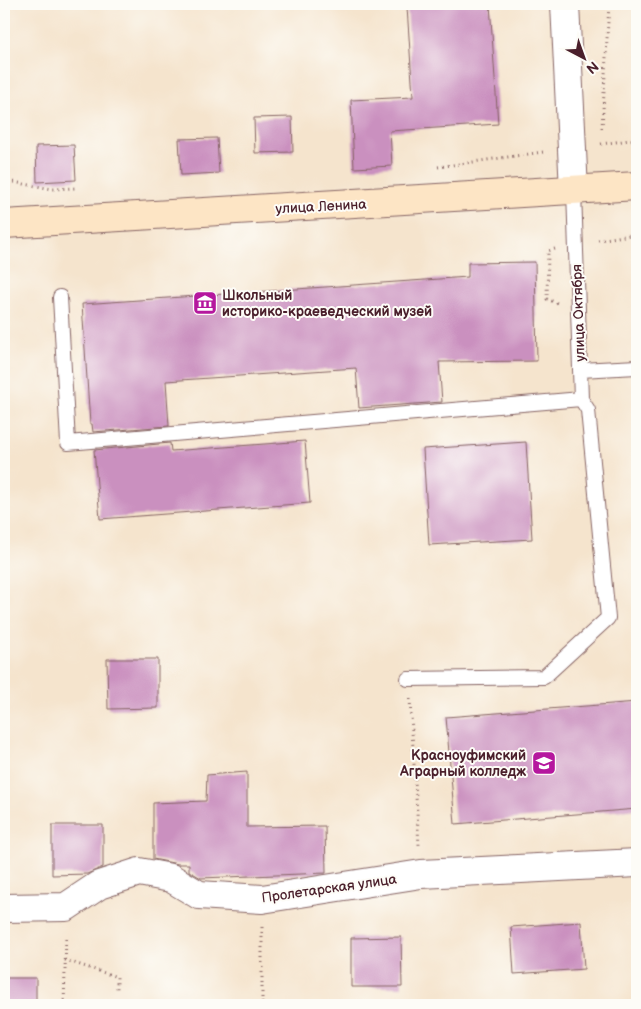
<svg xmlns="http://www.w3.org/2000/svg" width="641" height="1009" viewBox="0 0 641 1009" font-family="'Balsamiq Sans',sans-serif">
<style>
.building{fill:#ca90bf}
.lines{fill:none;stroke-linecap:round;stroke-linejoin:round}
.lane-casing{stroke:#866464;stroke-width:16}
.street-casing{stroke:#866464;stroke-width:30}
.secondary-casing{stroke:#866464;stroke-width:30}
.path{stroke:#866464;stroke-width:3;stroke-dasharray:1 4;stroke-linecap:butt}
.lane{stroke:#fff;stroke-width:14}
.street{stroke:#fff;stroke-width:28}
.secondary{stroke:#fde5c5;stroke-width:28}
.labels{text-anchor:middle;stroke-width:4;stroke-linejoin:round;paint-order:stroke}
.street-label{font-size:14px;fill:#4a1f2b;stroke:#fdfcf7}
.poi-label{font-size:14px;font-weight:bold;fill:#4a1f2b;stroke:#fdfcf7;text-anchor:start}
</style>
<rect width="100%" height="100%" fill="#fdfcf7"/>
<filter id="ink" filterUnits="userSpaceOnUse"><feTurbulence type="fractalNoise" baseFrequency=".02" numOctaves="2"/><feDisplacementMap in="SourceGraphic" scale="10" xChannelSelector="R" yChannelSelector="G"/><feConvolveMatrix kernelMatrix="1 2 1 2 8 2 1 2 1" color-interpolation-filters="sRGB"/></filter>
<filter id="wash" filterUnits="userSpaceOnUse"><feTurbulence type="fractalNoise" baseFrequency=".0096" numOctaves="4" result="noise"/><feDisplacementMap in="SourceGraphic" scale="20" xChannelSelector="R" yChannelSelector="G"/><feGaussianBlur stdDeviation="1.12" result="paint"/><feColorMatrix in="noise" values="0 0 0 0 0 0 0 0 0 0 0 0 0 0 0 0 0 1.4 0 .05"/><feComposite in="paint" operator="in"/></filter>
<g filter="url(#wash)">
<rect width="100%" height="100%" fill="#f5e4cd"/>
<g id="blocks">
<!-- building -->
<path class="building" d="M 455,4 L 490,4 L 498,124 L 390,131 L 392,166 L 354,168 L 351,100 L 413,97 L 407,7 Z
M 292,117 L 293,152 L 255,153 L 254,118 Z
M 217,138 L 219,173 L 181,175 L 179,139 Z
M 74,145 L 76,180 L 37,182 L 36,146 Z
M 535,262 L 537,361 L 439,362 L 442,402 L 359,408 L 356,368 L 166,381 L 169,426 L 93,432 L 92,424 L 90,424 L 82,304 L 468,277 L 468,263 Z
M 305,441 L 310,503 L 100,519 L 94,450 L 170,443 L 171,451 Z
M 526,442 L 532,539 L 429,545 L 423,449 Z
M 107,659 L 158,659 L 158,708 L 108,709 Z
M 637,702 L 637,809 L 455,824 L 446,717 Z
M 247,772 L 247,827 L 325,826 L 326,873 L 201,878 L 189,871 L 189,864 L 178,864 L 153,859 L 153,803 L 206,801 L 207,775 Z
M 52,825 L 103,825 L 103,867 L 87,874 L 52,875 Z
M 581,922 L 584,969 L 514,974 L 511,927 Z
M 401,937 L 402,987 L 351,987 L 351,938 Z
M 4,978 L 36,978 L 36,1005 L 4,1005 Z"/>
</g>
</g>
<g filter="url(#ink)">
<use href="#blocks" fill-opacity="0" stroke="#866464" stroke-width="1"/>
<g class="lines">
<defs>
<path id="lane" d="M 60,297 L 68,443 L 581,399
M 580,370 L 637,367
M 408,679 L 544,677 L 608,618 L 588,410 L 581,399 L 574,191"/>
<path id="street" d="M 565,4 L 574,191
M 4,908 L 66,907 L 99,885 L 139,872 L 171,878 L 199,895 L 262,899 L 421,874 L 637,863"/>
<path id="secondary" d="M 4,224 L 637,186"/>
</defs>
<!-- lane casing -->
<use href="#lane" class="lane-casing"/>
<!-- street casing -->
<use href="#street" class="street-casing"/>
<!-- secondary casing -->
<use href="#secondary" class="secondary-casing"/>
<!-- path -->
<path class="path" d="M 602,128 L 609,4
M 601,144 L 637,139
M 438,167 L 543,152
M 4,183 L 13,182 L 52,189 L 77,188
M 598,240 L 637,234
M 555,249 L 548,251 L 547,299 L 557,303
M 410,699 L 419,845
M 262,927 L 262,1005
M 65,960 L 117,977 L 117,990
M 64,1005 L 66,936"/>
<!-- lane -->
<use href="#lane" class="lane"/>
<!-- street -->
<use href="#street" class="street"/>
<!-- secondary -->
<use href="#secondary" class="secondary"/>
</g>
</g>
<!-- icons -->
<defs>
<symbol id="museum-square" viewBox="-11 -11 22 22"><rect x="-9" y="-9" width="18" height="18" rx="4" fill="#b5179e" stroke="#fdfcf7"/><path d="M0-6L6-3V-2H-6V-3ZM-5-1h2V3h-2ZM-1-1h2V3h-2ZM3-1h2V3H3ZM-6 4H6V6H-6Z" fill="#fff"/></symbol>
<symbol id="university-square" viewBox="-11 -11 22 22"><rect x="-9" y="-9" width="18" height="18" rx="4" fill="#b5179e" stroke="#fdfcf7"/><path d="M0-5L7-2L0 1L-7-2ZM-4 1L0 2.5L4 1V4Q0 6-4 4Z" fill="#fff"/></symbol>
</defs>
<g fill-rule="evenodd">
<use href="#museum-square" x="191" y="289" width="28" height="28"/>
<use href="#university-square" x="530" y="749" width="28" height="28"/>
</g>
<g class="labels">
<!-- street labels -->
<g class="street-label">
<text transform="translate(321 206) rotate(-3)" y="5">улица Ленина</text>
<text transform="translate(578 313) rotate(-92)" y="5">улица Октября</text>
<text transform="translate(329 888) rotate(-8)" y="5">Пролетарская улица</text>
</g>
<!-- poi labels -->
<g class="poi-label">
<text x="222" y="300">Школьный<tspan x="222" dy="16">историко-краеведческий музей</tspan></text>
<text x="526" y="760" text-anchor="end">Красноуфимский<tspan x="526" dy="16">Аграрный колледж</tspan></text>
</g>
</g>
<!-- margin -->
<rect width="641" height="1009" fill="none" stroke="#fdfcf7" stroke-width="20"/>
<!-- north arrow -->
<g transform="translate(584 58) rotate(139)" stroke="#fdfcf7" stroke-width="4" paint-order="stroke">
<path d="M0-4L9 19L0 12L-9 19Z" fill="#4a1f2b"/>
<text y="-8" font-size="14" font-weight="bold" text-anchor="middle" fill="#4a1f2b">N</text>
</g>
</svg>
